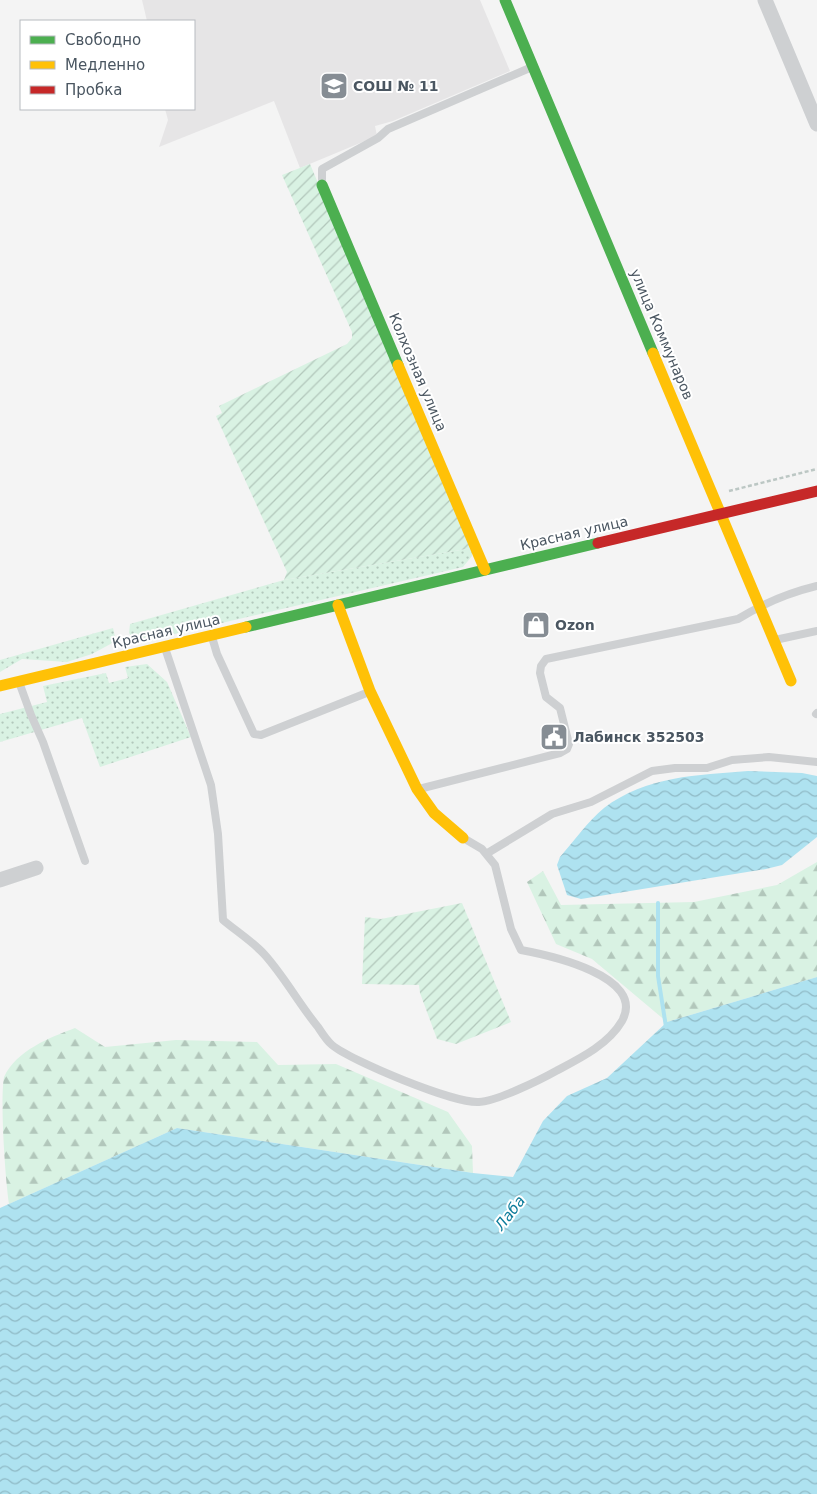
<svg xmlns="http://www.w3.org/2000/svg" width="817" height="1494" viewBox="0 0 817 1494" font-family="'DejaVu Sans',sans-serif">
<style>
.education{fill:#e6e5e6}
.grass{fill:url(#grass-dots)}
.forest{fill:url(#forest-firs)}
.garden{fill:url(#garden-furrows)}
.water{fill:url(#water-waves)}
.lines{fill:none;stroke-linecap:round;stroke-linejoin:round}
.stream{stroke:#aee2f0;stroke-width:4}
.path{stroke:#bcc7c4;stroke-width:2.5;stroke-dasharray:4 2.5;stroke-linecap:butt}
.lane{stroke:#ced0d2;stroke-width:8}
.street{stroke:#ced0d2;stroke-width:15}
.fast{stroke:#4caf50;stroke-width:11}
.slow{stroke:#ffc107;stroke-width:11}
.jam{stroke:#c62828;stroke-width:11}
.labels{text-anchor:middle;stroke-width:4;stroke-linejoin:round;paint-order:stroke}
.poi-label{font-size:14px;font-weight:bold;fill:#4a5661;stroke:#fff;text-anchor:start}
.street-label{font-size:14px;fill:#4a5661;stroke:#fff}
.water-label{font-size:15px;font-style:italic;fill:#0c7c9b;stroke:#fff}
</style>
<defs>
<pattern id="grass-dots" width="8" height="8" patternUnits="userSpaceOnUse" patternTransform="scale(1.25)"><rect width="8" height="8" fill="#d9f2e3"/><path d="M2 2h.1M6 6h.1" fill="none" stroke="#b2c7bb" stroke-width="1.8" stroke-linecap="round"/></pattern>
<pattern id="forest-firs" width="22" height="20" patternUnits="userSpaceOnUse" patternTransform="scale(1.25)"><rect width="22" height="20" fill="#d9f2e3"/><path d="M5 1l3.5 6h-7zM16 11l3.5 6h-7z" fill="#b2c7bb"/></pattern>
<pattern id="garden-furrows" width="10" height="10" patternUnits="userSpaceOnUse" patternTransform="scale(1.25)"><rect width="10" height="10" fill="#d9f2e3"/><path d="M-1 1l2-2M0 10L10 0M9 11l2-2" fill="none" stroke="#b2c7bb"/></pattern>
<pattern id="water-waves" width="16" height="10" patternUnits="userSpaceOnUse" patternTransform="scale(1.25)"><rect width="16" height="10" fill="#aee2f0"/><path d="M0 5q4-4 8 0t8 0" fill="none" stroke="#90bac6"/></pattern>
</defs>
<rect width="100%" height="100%" fill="#f4f4f4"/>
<!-- education -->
<path class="education" d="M 142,0 L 480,0 L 510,71 L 393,121 L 375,126 L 377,136 L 300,168 L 274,101 L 159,147 L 168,120 L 165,109 L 194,109 L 194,21 L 147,21 Z"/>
<!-- grass -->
<path class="grass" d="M 472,548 L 472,556 L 463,567 L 136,643 L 129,633 L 130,624 L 284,580 Z
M 113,628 L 116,641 L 92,654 L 67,662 L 22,659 L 0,672 L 0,660 Z
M 147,664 L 167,682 L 191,737 L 100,767 L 82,718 L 0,742 L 0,714 L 47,702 L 43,686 L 106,673 L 109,683 L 128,678 L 125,667 Z"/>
<!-- forest -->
<path class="forest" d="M 817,862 L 817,977 L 667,1022 L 592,959 L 556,944 L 527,882 L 543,871 L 561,905 L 694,902 L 777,885 Z
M 75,1028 L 105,1047 L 176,1040 L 257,1042 L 278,1065 L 336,1064 L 448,1112 L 472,1146 L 473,1173 L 177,1128 L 9,1204 C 5,1176 0,1101 4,1077 C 17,1050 49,1038 75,1028 Z"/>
<!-- garden -->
<path class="garden" d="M 310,164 L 472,548 L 284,580 L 287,572 L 216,416 L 222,413 L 219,406 L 347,344 L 352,338 L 352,332 L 282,175 Z
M 462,903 L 511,1022 L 456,1044 L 437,1039 L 420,993 L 419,985 L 362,984 L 365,917 L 381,919 Z"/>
<!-- water -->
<path class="water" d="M 748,771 L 802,773 L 817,776 L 817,837 L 782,865 L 766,869 L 581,899 L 567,895 L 557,865 L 560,857 C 574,841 588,821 604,808 C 646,776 698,775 748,771 Z
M 817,977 L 817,1494 L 0,1494 L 0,1208 L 177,1128 L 473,1173 L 513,1177 L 543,1121 L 567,1096 L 607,1078 L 667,1022 Z"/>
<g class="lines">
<!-- stream -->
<path class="stream" d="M 658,903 L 658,976 L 666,1027"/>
<!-- path -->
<path class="path" d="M 729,491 L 817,469"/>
<!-- lane -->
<path class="lane" d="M 322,183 L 322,169 L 378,138 L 388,129 L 532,67
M 212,637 L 217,654 L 254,734 L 261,735 L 369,692
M 775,640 L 817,631
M 165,648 L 211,785 L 218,834 L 223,920 C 236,931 252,941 264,954 C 284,976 299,1004 318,1027 C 322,1033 326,1040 332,1045 C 351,1061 455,1104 479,1102 C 497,1101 540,1080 556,1071 C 579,1059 608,1045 622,1021 C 647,976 548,955 521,950 L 511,929 L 495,865 L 482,849 L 465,839
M 19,682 L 31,715 L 43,742 L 85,861
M 816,714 L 817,713
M 419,789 L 560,753 L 567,749 L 569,744 L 560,708 L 546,697 L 540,673 L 541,666 L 546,659 L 738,619 C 764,603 788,593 817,586
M 486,854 L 552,814 L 591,802 L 652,771 L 675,768 L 707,768 L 732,760 L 769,757 L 817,762"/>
<!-- street -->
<path class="street" d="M 765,0 L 817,124
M 0,880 L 36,868"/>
<!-- fast -->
<path class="fast" d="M 505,0 L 653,353
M 322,185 L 398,365
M 246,627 L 598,543"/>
<!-- slow -->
<path class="slow" d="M 653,353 L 791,681
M 398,365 L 485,570
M 338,605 L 370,691 L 417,789 L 434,813 L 463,838
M 0,686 L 246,627"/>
<!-- jam -->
<path class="jam" d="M 598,543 L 817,491"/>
</g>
<!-- icons -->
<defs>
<symbol id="school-square" viewBox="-11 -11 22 22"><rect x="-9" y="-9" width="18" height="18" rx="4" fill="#868d94" stroke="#fff"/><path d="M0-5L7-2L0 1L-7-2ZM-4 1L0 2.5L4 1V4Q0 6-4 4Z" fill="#fff"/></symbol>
<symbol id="shop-square" viewBox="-11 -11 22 22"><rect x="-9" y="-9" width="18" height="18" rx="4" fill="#868d94" stroke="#fff"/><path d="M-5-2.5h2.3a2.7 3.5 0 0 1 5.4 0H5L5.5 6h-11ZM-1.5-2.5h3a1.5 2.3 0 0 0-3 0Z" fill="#fff"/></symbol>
<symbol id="civic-square" viewBox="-11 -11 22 22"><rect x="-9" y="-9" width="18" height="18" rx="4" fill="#868d94" stroke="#fff"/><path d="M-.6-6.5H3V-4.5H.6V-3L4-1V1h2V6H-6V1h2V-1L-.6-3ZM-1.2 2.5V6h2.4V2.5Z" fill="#fff"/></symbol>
</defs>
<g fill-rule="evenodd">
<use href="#school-square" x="318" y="70" width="32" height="32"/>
<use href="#shop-square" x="520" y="609" width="32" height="32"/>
<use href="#civic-square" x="538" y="721" width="32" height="32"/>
</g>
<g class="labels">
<!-- poi labels -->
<g class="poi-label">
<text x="353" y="91">СОШ № 11</text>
<text x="555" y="630">Ozon</text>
<text x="573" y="742">Лабинск 352503</text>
</g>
<!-- street labels -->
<g class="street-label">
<text transform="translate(662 334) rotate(67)" y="5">улица Коммунаров</text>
<text transform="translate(418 372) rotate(67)" y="5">Колхозная улица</text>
<text transform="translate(574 533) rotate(-13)" y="5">Красная улица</text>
<text transform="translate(166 631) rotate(-13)" y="5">Красная улица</text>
</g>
<!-- water labels -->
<g class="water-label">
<text transform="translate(510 1213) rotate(-52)" y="5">Лаба</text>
</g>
</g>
<!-- legend -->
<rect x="20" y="20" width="175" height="90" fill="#ffffff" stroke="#b7bbc0"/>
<rect x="30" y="36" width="25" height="8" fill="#4caf50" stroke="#b7bbc0"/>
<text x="65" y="45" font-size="15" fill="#4a5661">Свободно</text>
<rect x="30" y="61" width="25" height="8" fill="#ffc107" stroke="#b7bbc0"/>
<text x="65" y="70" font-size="15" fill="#4a5661">Медленно</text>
<rect x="30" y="86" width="25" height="8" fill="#c62828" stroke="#b7bbc0"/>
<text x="65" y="95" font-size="15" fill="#4a5661">Пробка</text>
</svg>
